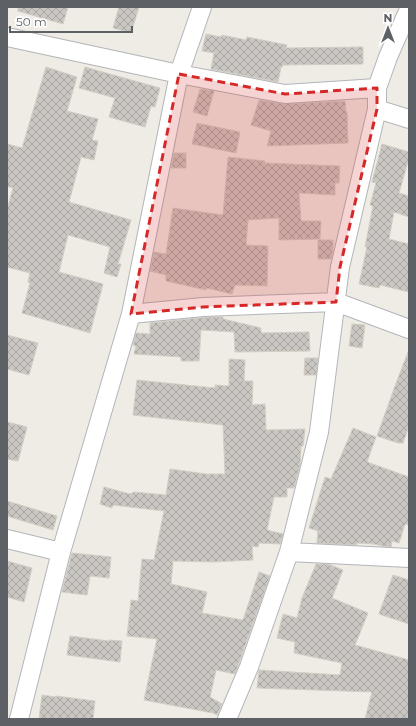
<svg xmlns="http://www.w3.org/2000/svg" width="416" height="726" viewBox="0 0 416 726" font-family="Montserrat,sans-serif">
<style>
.building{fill:url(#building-cross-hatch);stroke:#d3cec4}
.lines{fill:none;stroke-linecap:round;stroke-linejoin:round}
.minor-casing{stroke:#b3b5b9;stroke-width:20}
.minor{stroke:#fff;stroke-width:18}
.marked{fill:#d62828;fill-opacity:0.2;stroke:#d62828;stroke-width:3;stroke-dasharray:8 5;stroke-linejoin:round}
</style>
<defs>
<pattern id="building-cross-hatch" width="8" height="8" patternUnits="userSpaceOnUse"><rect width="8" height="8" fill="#cac7c2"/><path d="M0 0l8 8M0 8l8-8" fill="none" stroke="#a7a5a1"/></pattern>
</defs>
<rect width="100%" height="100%" fill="#eeece5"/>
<!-- building -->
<path class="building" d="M 18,7 L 68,7 L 63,24 L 18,11 Z
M 119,7 L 139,7 L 131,33 L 113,28 Z
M 206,34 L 221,37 L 222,35 L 246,40 L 247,37 L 287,45 L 286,48 L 363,47 L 363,64 L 283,65 L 282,67 L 281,67 L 278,82 L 211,69 L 214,53 L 202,51 Z
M 46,67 L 77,77 L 67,111 L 98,119 L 92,140 L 98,141 L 94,160 L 81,157 L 69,202 L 131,220 L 118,264 L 121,264 L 117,277 L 104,273 L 110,247 L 68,235 L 59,272 L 103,284 L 90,333 L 22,313 L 30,283 L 28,282 L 30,273 L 7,267 L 7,210 L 13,188 L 7,186 L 7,144 L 22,148 Z
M 85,67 L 160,88 L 155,107 L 151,106 L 145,127 L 109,117 L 115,98 L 79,88 Z
M 200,89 L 214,91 L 207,116 L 193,112 Z
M 259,100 L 285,104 L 345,101 L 346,112 L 347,112 L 348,143 L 267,146 L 271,131 L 251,125 Z
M 197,123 L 240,132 L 236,153 L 192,144 Z
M 382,144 L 409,152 L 409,158 L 399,193 L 409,196 L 409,217 L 394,212 L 389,239 L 409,244 L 409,292 L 380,285 L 379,288 L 359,284 L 367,247 L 365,247 L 373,206 L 370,205 L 376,183 L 372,182 Z
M 174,153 L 186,153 L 186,168 L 171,168 Z
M 228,157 L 265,161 L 265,163 L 340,166 L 339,183 L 335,183 L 335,195 L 299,193 L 301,221 L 321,221 L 320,239 L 279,240 L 279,218 L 248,220 L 246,245 L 268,246 L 267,286 L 235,285 L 232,294 L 207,288 L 206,290 L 166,281 L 166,275 L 150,271 L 154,252 L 166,254 L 173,208 L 223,215 Z
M 318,240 L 333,240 L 333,250 L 331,259 L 318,259 Z
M 208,317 L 223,317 L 223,319 L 261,328 L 261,333 L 309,332 L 310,351 L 235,352 L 234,332 L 201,330 L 199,361 L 181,361 L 181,357 L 134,354 L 136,346 L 133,345 L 136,333 L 150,334 L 150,323 Z
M 352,324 L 365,325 L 362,348 L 349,346 Z
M 7,335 L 38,343 L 29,375 L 7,369 Z
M 408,352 L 409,426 L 403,443 L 398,443 L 377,436 L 395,386 Z
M 305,358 L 318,358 L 316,375 L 304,375 Z
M 229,359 L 245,360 L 244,381 L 253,381 L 252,405 L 265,404 L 266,430 L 305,429 L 303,446 L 301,446 L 300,465 L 294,488 L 287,488 L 287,497 L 274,497 L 267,530 L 283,534 L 280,544 L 259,543 L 258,547 L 252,546 L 253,560 L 213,562 L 173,561 L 171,584 L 207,592 L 202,613 L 243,620 L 259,572 L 270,576 L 235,674 L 216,670 L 210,697 L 222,704 L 217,715 L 213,713 L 144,700 L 157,639 L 127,636 L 131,600 L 138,601 L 142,559 L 154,560 L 164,511 L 113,505 L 112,508 L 100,504 L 104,487 L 130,494 L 134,492 L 166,495 L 170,469 L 206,474 L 225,474 L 223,425 L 133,415 L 137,380 L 215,388 L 215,385 L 229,386 Z
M 7,422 L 27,427 L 18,461 L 7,459 Z
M 353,428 L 376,437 L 367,462 L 409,477 L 409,525 L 405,524 L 399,543 L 392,541 L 391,547 L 382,546 L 374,544 L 357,543 L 357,545 L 317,543 L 318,531 L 309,528 L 325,477 L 331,479 Z
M 7,501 L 57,516 L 53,530 L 7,516 Z
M 72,553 L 111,557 L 109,578 L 90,576 L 87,595 L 62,592 Z
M 7,561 L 32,568 L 24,602 L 7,597 Z
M 316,564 L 328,564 L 343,570 L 332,598 L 368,613 L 355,645 L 409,660 L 409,719 L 365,719 L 372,692 L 257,688 L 259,670 L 340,675 L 342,663 L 294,653 L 295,642 L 277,638 L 283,614 L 297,618 L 302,598 Z
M 393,575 L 409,580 L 409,624 L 379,614 Z
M 70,636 L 109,641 L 109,640 L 122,641 L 120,662 L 67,655 Z
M 42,695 L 56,697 L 56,696 L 95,701 L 93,719 L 39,719 Z"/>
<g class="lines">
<defs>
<path id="minor" d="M 7,37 L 179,74 L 285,94 L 377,88
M 377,109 L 409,119
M 131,314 L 203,307 L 336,302 L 409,329
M 7,539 L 61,552
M 289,552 L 409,558
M 19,719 L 61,552 L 131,314 L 179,74 L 202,7
M 227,719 L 249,667 L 289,552 L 319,432 L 340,267 L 377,109 L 377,88 L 388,57 L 409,9"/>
</defs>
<!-- minor casing -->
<use href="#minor" class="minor-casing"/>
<!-- minor -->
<use href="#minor" class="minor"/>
</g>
<!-- marked area -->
<path class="marked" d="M 179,74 L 285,94 L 377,88 L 377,109 L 340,267 L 336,302 L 203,307 L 131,314 Z"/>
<!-- border -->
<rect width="416" height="726" fill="none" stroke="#5d6065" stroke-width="16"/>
<!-- north arrow -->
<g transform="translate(388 28)" stroke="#ffffff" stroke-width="3" paint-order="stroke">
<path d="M0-3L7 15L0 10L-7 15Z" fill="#5d6065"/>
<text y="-6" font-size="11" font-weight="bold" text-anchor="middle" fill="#5d6065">N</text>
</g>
<!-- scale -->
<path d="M10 26v6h122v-6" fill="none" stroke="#5d6065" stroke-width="2"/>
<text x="16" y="26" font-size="12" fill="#5d6065" stroke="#ffffff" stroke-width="3" paint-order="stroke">50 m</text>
</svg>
